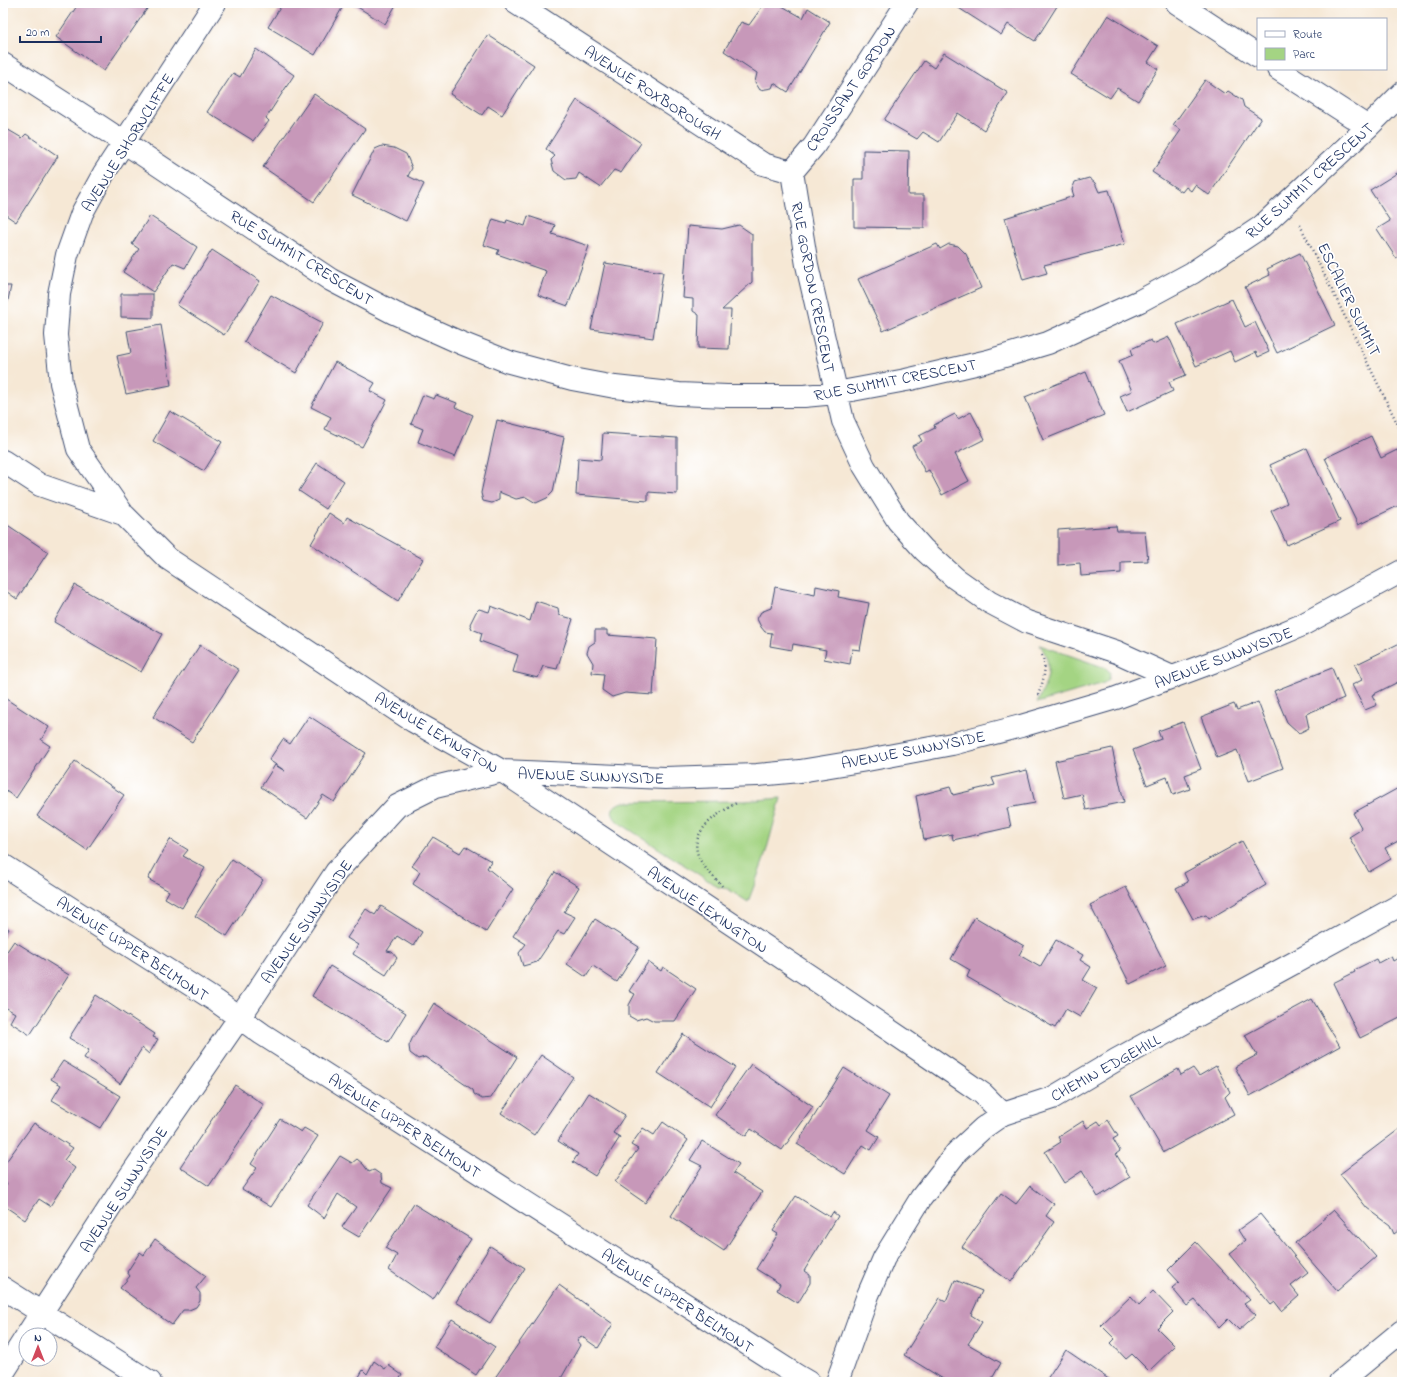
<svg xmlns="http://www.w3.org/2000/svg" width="1405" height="1385" viewBox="0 0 1405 1385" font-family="'Indie Flower',sans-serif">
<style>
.green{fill:#a4d483;stroke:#608270}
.building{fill:#c798b9}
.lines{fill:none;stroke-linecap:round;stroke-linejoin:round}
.minor-casing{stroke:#3c4b70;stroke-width:24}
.major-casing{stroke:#3c4b70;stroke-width:24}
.path{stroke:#3c4b70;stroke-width:2.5;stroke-dasharray:1 3;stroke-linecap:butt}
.minor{stroke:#fff;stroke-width:22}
.major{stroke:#fff;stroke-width:22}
.labels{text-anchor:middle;stroke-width:3.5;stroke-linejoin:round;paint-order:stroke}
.street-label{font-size:16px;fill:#1b2f5e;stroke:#fff}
</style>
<rect width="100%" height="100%" fill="#fff"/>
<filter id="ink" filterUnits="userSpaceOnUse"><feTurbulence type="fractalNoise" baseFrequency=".025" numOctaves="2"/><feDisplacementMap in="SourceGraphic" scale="8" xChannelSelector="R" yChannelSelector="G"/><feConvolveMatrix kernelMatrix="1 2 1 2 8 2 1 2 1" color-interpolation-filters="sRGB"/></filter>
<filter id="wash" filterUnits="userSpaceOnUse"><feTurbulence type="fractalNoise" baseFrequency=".012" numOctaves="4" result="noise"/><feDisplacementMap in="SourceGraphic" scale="16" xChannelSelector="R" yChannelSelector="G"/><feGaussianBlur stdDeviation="0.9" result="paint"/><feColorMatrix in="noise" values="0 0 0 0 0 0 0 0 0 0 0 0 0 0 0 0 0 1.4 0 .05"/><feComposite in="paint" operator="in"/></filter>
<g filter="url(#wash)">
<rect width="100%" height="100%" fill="#f6e8d5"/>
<!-- green -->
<path class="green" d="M 1040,645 L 1103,667 L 1107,669 L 1110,673 L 1109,679 L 1104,683 L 1037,703 C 1048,682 1054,665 1040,645 Z
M 781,798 L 764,859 L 748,902 L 728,889 L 718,887 L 618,822 C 608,812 612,804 625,802 L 745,801 Z"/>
<g id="blocks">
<!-- building -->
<path class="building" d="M 79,3 L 151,3 L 104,71 L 56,37 Z
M 283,3 L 345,3 L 315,55 L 268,27 Z
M 351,3 L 397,3 L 385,24 Z
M 765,3 L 777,3 L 803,18 L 808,8 L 830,22 L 788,92 L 774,83 L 772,88 L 760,90 L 755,82 L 757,73 L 724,51 L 741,22 L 749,25 Z
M 955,3 L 1059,3 L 1035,41 L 1008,24 L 1001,35 L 954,5 Z
M 1108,15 L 1158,46 L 1148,62 L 1158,69 L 1138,101 L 1117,88 L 1110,98 L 1071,74 Z
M 488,35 L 534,65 L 502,115 L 488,106 L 482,115 L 450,94 Z
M 256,49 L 294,75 L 266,118 L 269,121 L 254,141 L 207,112 L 233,73 L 240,77 Z
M 944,53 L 1008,93 L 984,130 L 958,113 L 939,142 L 923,132 L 917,139 L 884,120 L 924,61 L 934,68 Z
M 1205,80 L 1225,94 L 1228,91 L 1242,100 L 1244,107 L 1261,118 L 1209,195 L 1195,185 L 1191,191 L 1186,187 L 1182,192 L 1152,172 L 1181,130 L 1173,125 Z
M 314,94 L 365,129 L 314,202 L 263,167 Z
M 577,100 L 641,143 L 621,173 L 614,170 L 600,187 L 579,173 L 576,179 L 566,180 L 554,171 L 551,160 L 555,156 L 546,149 Z
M 5,128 L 22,138 L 26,134 L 58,156 L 16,222 L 3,213 L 3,131 Z
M 382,146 L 394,148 L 406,154 L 412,168 L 408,176 L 424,184 L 406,221 L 352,195 L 375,149 Z
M 863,150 L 909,151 L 908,195 L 924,195 L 924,228 L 854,227 L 854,179 L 863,179 Z
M 1402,170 L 1402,254 L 1396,258 L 1377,229 L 1390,221 L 1370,190 Z
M 1089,178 L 1095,183 L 1099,192 L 1109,190 L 1125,244 L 1044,265 L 1047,273 L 1023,280 L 1005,218 L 1074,196 L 1072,190 L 1075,182 Z
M 150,216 L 197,247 L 185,268 L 173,263 L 153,292 L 123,272 L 139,249 L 132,244 Z
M 528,216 L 555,225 L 552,234 L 589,246 L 568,306 L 538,295 L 546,271 L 497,254 L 499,250 L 484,245 L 493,219 L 506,223 L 507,220 L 525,226 Z
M 739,225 L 752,234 L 752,282 L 722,310 L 731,310 L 729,349 L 698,348 L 699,315 L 693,311 L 693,299 L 683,298 L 688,226 L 722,229 Z
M 937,244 L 940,249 L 949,244 L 958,246 L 966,254 L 981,288 L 883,331 L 858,279 Z
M 212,250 L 260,281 L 224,335 L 177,305 Z
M 1300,253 L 1335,325 L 1277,353 L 1245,287 L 1270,275 L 1267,269 Z
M 605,263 L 663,272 L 653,338 L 591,329 Z
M 3,286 L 11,286 L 4,319 L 3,319 Z
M 121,294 L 153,294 L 153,318 L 121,317 Z
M 271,295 L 323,323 L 296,373 L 244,342 Z
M 1232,299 L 1245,327 L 1255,322 L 1269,352 L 1258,357 L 1256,352 L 1235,362 L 1230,351 L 1196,366 L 1177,324 Z
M 161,325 L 171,385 L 126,394 L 117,356 L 131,353 L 127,331 Z
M 1169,337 L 1186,375 L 1169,382 L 1173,391 L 1127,412 L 1120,396 L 1132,391 L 1119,361 L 1133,355 L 1131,349 L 1151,340 L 1153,344 Z
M 335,362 L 375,383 L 370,391 L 387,400 L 362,447 L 325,429 L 331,417 L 311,407 Z
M 1086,372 L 1104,415 L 1043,440 L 1025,397 Z
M 423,395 L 434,399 L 436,395 L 457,403 L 455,407 L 473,415 L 455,457 L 418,442 L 423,429 L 411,424 Z
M 170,411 L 222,442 L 204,471 L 153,441 Z
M 971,412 L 985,439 L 955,454 L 969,481 L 942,495 L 929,470 L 925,472 L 912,446 L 922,441 L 919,436 L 935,428 L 934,425 L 955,414 L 958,419 Z
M 497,420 L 564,437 L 553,492 L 547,498 L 536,503 L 526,497 L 516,499 L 499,492 L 499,500 L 492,503 L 483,501 L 481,493 Z
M 603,433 L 677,438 L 677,494 L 648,492 L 648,501 L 576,495 L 578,458 L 601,460 Z
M 1371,436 L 1381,458 L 1397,450 L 1402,460 L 1402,504 L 1358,525 L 1325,458 Z
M 1307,448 L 1340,521 L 1287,545 L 1271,511 L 1287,503 L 1270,465 Z
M 317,463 L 344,481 L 326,509 L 299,491 Z
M 329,513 L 344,523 L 347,517 L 423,559 L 398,601 L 311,544 Z
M 3,522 L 48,552 L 17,599 L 3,589 Z
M 1116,526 L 1117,531 L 1145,531 L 1148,561 L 1121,562 L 1121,573 L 1081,576 L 1080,563 L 1058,565 L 1058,530 Z
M 75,585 L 162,634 L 141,672 L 54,622 Z
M 816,586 L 839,591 L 838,597 L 869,603 L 860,650 L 852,649 L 850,664 L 824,659 L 826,650 L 793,644 L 792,650 L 770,646 L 772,633 L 765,632 L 761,627 L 757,619 L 761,612 L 771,608 L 775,587 L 815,595 Z
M 536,601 L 558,608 L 559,615 L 573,619 L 557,669 L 543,666 L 538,678 L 513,672 L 518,655 L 480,641 L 482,633 L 472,629 L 470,624 L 476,612 L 479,609 L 489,612 L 491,606 L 530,621 Z
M 595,630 L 607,630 L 607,635 L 657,639 L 653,695 L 625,693 L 612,697 L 602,690 L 604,674 L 592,673 L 593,663 L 587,653 L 589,646 L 595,642 Z
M 1402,642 L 1402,680 L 1372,695 L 1377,705 L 1365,710 L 1352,685 L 1362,680 L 1355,665 Z
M 200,645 L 239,670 L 192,742 L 153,717 Z
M 1332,668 L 1344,698 L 1306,714 L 1309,728 L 1299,733 L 1287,722 L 1274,691 Z
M 3,697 L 49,727 L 41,740 L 50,746 L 16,798 L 3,789 Z
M 1258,702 L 1283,768 L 1249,781 L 1237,750 L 1217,758 L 1201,717 L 1234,704 L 1237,710 Z
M 309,716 L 366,753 L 334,802 L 323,795 L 307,818 L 261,787 L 275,765 L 285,771 L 269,760 L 283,739 L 290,744 Z
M 1183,722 L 1201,769 L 1185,775 L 1190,789 L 1173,795 L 1167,777 L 1147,785 L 1133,750 L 1161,739 L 1158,731 Z
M 1112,748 L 1124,802 L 1086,810 L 1082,794 L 1064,798 L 1055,761 Z
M 75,761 L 124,795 L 87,850 L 37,816 Z
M 1027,770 L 1035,803 L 1007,808 L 1011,827 L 953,840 L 952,834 L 924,840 L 916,796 L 950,787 L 953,795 L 995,785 L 992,778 Z
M 1402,786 L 1402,839 L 1385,848 L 1391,859 L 1369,872 L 1349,837 L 1362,829 L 1353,813 Z
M 433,837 L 460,853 L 465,846 L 491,861 L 487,868 L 513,889 L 486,932 L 413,884 L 420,872 L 412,866 Z
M 170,839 L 188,850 L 183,856 L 205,868 L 182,908 L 165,898 L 169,891 L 148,879 Z
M 1242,841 L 1266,885 L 1209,919 L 1206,915 L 1193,919 L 1176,888 L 1188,882 L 1184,873 Z
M 232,859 L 263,880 L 227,936 L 195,916 Z
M 555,872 L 579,887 L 564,912 L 575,917 L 564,934 L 558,931 L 537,962 L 523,966 L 519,953 L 526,944 L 513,936 Z
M 1126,887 L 1166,966 L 1130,984 L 1090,905 Z
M 381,906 L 422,932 L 413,946 L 397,936 L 387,951 L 392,952 L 397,958 L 386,975 L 353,954 L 358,945 L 347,938 L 366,909 L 375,915 Z
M 975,917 L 1024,946 L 1019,955 L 1040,967 L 1056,940 L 1083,955 L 1080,960 L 1091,967 L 1083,980 L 1097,988 L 1080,1017 L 1066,1009 L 1055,1028 L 967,977 L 970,970 L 951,959 Z
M 595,919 L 639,947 L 617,982 L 593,966 L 586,977 L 567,964 Z
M 3,925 L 9,929 L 3,939 Z
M 14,941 L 69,975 L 30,1035 L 10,1022 L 15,1013 L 3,1006 L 3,957 Z
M 1391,956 L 1393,961 L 1402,956 L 1402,1017 L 1360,1038 L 1333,983 L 1355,972 L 1354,970 L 1376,959 L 1378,963 Z
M 648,962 L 661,971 L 663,967 L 696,989 L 675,1021 L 654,1021 L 646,1017 L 636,1020 L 629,1016 L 629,1005 L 635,994 L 629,991 Z
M 330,966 L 406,1013 L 388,1042 L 312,996 Z
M 96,995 L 155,1034 L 153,1037 L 158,1039 L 149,1054 L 142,1048 L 120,1084 L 95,1064 L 84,1058 L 89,1050 L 69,1038 Z
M 1312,999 L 1340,1046 L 1250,1096 L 1235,1067 L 1257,1055 L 1245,1035 Z
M 434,1003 L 517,1057 L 491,1098 L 482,1099 L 474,1094 L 473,1090 L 425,1057 L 418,1059 L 410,1053 L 409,1046 L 412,1039 Z
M 683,1034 L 735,1067 L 710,1107 L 658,1073 Z
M 541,1055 L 573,1077 L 534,1135 L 501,1113 Z
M 63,1061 L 120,1096 L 100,1128 L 52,1100 L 61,1085 L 51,1079 Z
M 751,1064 L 813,1107 L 782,1150 L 751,1129 L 746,1136 L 715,1115 Z
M 1216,1066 L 1230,1092 L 1225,1097 L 1234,1114 L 1164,1152 L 1131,1096 L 1178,1069 L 1181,1075 L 1193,1068 L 1199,1076 Z
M 844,1068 L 889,1096 L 868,1130 L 879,1137 L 871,1150 L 863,1145 L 845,1174 L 797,1144 Z
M 235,1085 L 264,1105 L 209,1186 L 180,1167 Z
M 589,1093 L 625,1115 L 613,1133 L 620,1137 L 595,1176 L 573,1162 L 578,1154 L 558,1141 Z
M 280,1119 L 301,1132 L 304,1128 L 318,1136 L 271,1207 L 242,1189 L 257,1168 L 251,1164 Z
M 1108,1120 L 1118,1136 L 1113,1139 L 1120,1151 L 1116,1154 L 1130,1177 L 1098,1197 L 1082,1171 L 1064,1183 L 1045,1152 L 1061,1142 L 1058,1137 L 1083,1121 L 1087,1128 L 1098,1121 L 1101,1125 Z
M 663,1122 L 688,1140 L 645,1203 L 615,1182 L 638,1149 L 631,1145 L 643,1128 L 654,1135 Z
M 34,1123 L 73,1148 L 64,1160 L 75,1168 L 50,1206 L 39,1199 L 25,1220 L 3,1205 L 3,1190 L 7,1184 L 3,1181 L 3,1166 Z
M 1402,1127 L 1402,1228 L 1394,1234 L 1390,1225 L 1367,1208 L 1340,1174 Z
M 702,1141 L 739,1164 L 733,1173 L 762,1192 L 724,1251 L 671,1216 L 702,1166 L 690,1160 Z
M 340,1156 L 352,1163 L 357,1159 L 363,1164 L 369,1172 L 374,1170 L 381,1175 L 382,1183 L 392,1188 L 359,1237 L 342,1227 L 356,1207 L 338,1194 L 324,1218 L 307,1205 Z
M 1030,1186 L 1054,1204 L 1046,1216 L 1054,1222 L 1011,1282 L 962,1247 L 1001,1193 L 1016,1204 Z
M 796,1196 L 830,1217 L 833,1212 L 838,1216 L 804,1271 L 810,1275 L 810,1283 L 798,1303 L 777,1290 L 780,1284 L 756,1269 L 778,1234 L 773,1231 Z
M 414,1204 L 471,1239 L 433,1300 L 389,1270 L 397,1255 L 385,1248 Z
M 1334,1210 L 1376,1257 L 1337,1291 L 1295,1243 Z
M 1260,1214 L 1308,1273 L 1291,1286 L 1299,1296 L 1282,1311 L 1275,1302 L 1271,1305 L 1229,1254 L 1245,1241 L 1238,1230 Z
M 155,1239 L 206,1276 L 196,1288 L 200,1293 L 200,1301 L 196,1307 L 189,1310 L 183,1310 L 172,1325 L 120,1288 L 130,1276 L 127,1272 L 140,1252 L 144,1255 Z
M 1196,1242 L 1250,1300 L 1244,1304 L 1256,1315 L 1239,1330 L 1228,1319 L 1219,1328 L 1195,1300 L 1187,1306 L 1172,1288 L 1179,1282 L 1168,1270 Z
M 490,1246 L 525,1268 L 490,1323 L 456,1302 Z
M 955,1280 L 982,1291 L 971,1315 L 982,1322 L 968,1344 L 1001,1363 L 990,1382 L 948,1382 L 904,1355 L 940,1298 L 946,1301 Z
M 559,1285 L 613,1324 L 598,1348 L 581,1336 L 577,1341 L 580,1345 L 559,1382 L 545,1382 L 541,1379 L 539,1382 L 492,1382 Z
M 1153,1291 L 1173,1312 L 1157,1328 L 1175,1346 L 1149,1371 L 1132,1354 L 1126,1359 L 1111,1343 L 1115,1339 L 1101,1325 L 1131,1296 L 1139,1305 Z
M 452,1319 L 495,1347 L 476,1375 L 434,1347 Z
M 1066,1350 L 1113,1382 L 1045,1382 Z
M 374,1361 L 385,1369 L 388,1365 L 402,1375 L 398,1382 L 356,1382 L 363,1370 L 367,1374 Z"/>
</g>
</g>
<g filter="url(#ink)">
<use href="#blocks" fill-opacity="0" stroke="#3c4b70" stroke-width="1"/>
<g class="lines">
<defs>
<path id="minor" d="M 516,3 L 763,164 L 792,172
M 1177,3 L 1258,56
M 3,64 L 101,127 L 331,280 L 394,313 L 461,343 L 509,362 L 572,379 L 615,387 L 679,394 L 727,396 L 804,396 L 836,393 L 906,380 L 988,361 L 1048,343 L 1140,301 L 1192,273 L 1261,227 L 1368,127 L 1402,93
M 1278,69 L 1368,127
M 792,172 L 807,265 L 843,421 L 864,466 L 898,521 L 924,550 L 955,578 L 989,602 L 1027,622 L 1117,652 L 1172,677
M 792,172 L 814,146 L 907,3
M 3,461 L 40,485 L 123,514 L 167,558 L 413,721 L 502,771 L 814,979 L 957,1076 L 983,1094 L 1003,1114
M 123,514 L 78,449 L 61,383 L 56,335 L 59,294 L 67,255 L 82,213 L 104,173 L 215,3
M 3,865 L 216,1001 L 262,1034 L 796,1375 L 808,1382
M 3,1288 L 150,1382
M 27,1335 L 128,1179 L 253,998 L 336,872 L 397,806 L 435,787 L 502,771 L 665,778 L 757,775 L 800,771 L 867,760 L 952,744 L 1021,726 L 1116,698 L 1221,659 L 1300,626 L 1402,571
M 3,1373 L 26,1337
M 837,1382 L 868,1295 L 884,1258 L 921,1198 L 957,1152 L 983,1128 L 1003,1114 L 1052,1098 L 1116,1060 L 1402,904"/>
<path id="major" d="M 1340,1382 L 1402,1331"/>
</defs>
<!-- minor casing -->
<use href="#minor" class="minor-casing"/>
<!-- major casing -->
<use href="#major" class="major-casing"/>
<!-- path -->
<path class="path" d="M 1300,225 L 1402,433
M 1038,695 C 1043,683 1048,667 1041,654
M 722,886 C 716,879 707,871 702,863 C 683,834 717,814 738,802"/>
<!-- minor -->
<use href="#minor" class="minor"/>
<!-- major -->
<use href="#major" class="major"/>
</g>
</g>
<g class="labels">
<!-- street labels -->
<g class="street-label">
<text transform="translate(850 88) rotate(-56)" y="6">CROISSANT GORDON</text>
<text transform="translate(653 92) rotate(33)" y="6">AVENUE ROXBOROUGH</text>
<text transform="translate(127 142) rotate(-58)" y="6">AVENUE SHORNCLIFFE</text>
<text transform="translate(1309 180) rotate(-42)" y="6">RUE SUMMIT CRESCENT</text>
<text transform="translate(302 257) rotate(32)" y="6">RUE SUMMIT CRESCENT</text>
<text transform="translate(814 287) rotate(79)" y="6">RUE GORDON CRESCENT</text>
<text transform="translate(1350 299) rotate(64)" y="6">ESCALIER SUMMIT</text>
<text transform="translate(895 379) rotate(-11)" y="6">RUE SUMMIT CRESCENT</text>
<text transform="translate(1223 657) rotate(-21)" y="6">AVENUE SUNNYSIDE</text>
<text transform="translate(437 732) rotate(31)" y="6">AVENUE LEXINGTON</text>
<text transform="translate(913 749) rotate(-11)" y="6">AVENUE SUNNYSIDE</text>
<text transform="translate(591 775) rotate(2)" y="6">AVENUE SUNNYSIDE</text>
<text transform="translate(708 909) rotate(34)" y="6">AVENUE LEXINGTON</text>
<text transform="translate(306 921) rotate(-55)" y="6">AVENUE SUNNYSIDE</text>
<text transform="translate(133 948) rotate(33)" y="6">AVENUE UPPER BELMONT</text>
<text transform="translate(1105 1067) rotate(-29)" y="6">CHEMIN EDGEHILL</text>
<text transform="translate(405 1125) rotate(33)" y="6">AVENUE UPPER BELMONT</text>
<text transform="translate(123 1189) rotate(-57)" y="6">AVENUE SUNNYSIDE</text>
<text transform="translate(678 1300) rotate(33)" y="6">AVENUE UPPER BELMONT</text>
</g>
</g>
<!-- margin -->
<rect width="1405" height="1385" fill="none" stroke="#fff" stroke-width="16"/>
<!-- legend -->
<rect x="1257" y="18" width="130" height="52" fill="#ffffff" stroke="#a4acbf"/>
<rect x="1265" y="31" width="20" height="6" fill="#ffffff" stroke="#a4acbf"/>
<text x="1293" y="38" font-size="12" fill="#1b2f5e">Route</text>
<rect x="1265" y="48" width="20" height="12" fill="#a4d483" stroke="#a4acbf"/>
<text x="1293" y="58" font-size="12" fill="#1b2f5e">Parc</text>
<!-- north arrow -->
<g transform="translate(38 1347)"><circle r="19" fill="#ffffff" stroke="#a4acbf"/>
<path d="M0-3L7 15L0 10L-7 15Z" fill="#d1495b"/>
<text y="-6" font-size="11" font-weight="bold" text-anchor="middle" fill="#1b2f5e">N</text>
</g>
<!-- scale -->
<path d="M20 36v6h81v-6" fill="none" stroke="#1b2f5e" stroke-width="2"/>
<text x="26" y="36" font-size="12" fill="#1b2f5e" stroke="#ffffff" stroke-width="3" paint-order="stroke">20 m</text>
</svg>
